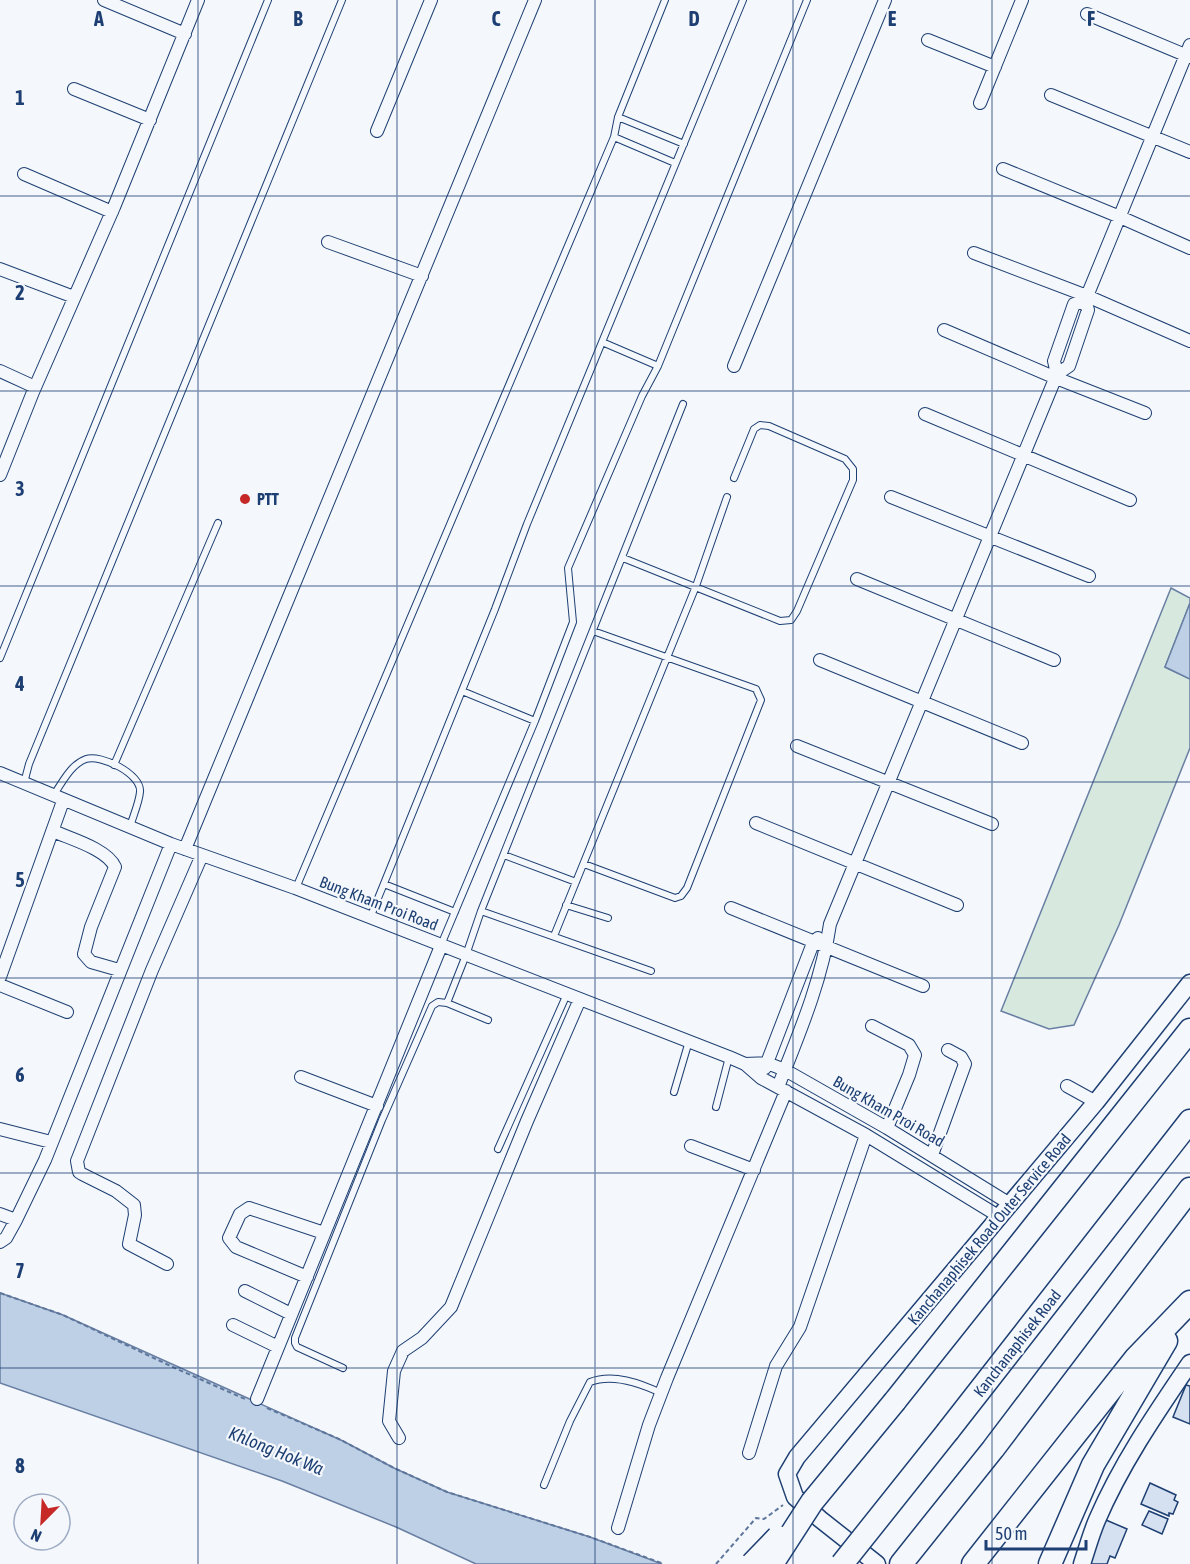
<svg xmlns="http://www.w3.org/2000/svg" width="1190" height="1564" viewBox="0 0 1190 1564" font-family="'Asap Condensed',sans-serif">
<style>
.green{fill:#d7e8df;stroke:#687fa3;stroke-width:1.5}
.water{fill:#bed0e5;stroke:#687fa3;stroke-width:1.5}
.building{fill:#d5e0f0;stroke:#1d3f73;stroke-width:1.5}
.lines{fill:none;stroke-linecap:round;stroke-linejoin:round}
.service-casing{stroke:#1d3f73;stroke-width:8}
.minor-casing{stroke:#1d3f73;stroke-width:14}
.secondary-casing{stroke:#1d3f73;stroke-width:19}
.motorway-casing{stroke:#1d3f73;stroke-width:25}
.path{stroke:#5e769c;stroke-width:2;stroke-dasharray:4.5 3;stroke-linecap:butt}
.service{stroke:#f4f7fb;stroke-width:6}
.minor{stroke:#f4f7fb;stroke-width:12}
.secondary{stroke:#f4f7fb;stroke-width:16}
.motorway{stroke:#f4f7fb;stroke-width:22}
.motorway-bridge-casing{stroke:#1d3f73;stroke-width:25;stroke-linecap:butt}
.motorway-bridge{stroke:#f4f7fb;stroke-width:22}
.grid{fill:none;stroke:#1d3f73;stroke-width:1.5;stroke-opacity:0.55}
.poi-dot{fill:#c62828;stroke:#f4f7fb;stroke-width:2}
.labels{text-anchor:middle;stroke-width:4.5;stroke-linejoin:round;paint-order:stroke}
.poi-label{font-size:16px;font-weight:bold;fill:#1d3f73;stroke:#f4f7fb;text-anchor:start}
.street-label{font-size:16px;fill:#1d3f73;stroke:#f4f7fb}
.water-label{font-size:18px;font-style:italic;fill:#1d3f73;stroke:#f4f7fb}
.grid-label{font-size:20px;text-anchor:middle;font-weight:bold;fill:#1d3f73;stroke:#f4f7fb;stroke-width:4.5;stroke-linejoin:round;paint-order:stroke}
</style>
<rect width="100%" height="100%" fill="#f4f7fb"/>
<!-- green -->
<path class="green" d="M 1171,588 L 1190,598 L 1190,603 L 1165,667 L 1190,679 L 1190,748 L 1119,925 L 1074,1025 L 1049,1029 L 1001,1011 Z"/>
<!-- water -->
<path class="water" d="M 1190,603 L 1190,679 L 1165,667 Z
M 0,1293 L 63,1315 L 343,1441 L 394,1468 L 447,1492 L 590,1537 L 662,1564 L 476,1564 L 396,1527 L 282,1481 L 0,1383 Z"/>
<!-- building -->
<path class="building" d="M 1186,1385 L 1190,1386 L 1190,1424 L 1173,1417 Z
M 1150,1483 L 1176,1495 L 1174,1500 L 1178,1502 L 1173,1514 L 1169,1513 L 1169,1516 L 1141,1504 Z
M 1149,1511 L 1168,1519 L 1162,1534 L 1142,1525 Z
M 1106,1520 L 1127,1529 L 1115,1558 L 1110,1556 L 1107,1564 L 1087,1564 Z"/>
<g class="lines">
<defs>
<path id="service" d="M 618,117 L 684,144
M 614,137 L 675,163
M 602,342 L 658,366
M 623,558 L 780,621 L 791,620 L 797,611 L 853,480 L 853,469 L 845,459 L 769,426 L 760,425 L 754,429 L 734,478
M 0,658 L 268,0
M 462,691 L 535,721
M 114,765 L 218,523
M 24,783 L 29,764 L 342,0
M 53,796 C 62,783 71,764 86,759 C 101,754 142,774 140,792 C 139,803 133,816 130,827
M 504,855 L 576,882
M 584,864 L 675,898 L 681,896 L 687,888 L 761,700 L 756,689 L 593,631
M 384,884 L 455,912
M 296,888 L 614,137 L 618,117 L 665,0
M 566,905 L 608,918
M 481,911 L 651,971
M 370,918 L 495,609 L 527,524 L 743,0
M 554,936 L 696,586 L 727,497
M 441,945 L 535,721 L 573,622 L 568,568 L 642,396 L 658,366 L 807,0
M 447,1003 L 488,1020
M 674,1092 L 689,1041
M 716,1107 L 729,1057
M 498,1149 L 567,994
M 343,1368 L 297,1347 L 295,1343 L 295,1338 L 382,1120 L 432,1006 L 438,1002 L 447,1003 L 466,955 L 481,911 L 683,404
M 544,1485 L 570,1421 L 590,1382 C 613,1373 640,1383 661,1393"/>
<path id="minor" d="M 104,0 L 185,34
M 1087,14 L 1190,57
M 928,40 L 995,67
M 74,89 L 150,120
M 1051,95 L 1190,152
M 980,103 L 1022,0
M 377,131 L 431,0
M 1003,169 L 1120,217 L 1190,248
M 24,174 L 112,212
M 328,242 L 422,276
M 974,253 L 1087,296 L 1190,341
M 0,269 L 74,297
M 944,330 L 1056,378 L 1145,413
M 734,366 L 885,0
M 0,371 L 35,387
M 1057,374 L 1054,361 L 1074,304 L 1085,301
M 925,414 L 1130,500
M 0,475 L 33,392 L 114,207 L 198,0
M 891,497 L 1089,576
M 857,579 L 1054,660
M 820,660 L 1022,743
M 797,746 L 992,824
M 0,773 L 171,844 L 295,888 L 729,1057 L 745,1064 L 761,1078 L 866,1135 L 1000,1217
M 756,823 L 957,905
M 53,831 C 71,839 107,849 115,867 L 91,927 L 84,954 L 91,962 L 119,970
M 185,849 L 535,0
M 731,908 L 923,986
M 0,977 L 63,801
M 0,985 L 67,1012
M 872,1026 L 909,1045 L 915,1055 L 909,1075 L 887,1128
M 745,1064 L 767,1063 L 785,1070 L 887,1128 L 1010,1204
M 765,1068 L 813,943 L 818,938
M 301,1077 L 377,1106
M 1067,1086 L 1096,1102
M 778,1087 C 799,1034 822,980 830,924 L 1057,374 L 1069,366 L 1088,310 L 1085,301 L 1190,45
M 0,1129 L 51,1142
M 691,1146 L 754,1170
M 932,1155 L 965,1064 L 961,1057 L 948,1050
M 0,1214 L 16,1220
M 0,1242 L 6,1238 L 16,1220 L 45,1160 L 171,844
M 167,1264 L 129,1244 L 135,1215 L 134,1205 L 116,1191 L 82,1174 L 79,1172 L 77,1161 L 152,970 L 202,855
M 307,1277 L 236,1247 L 229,1238 L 240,1214 L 249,1208 L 324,1233
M 245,1291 L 291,1314
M 233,1325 L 278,1347
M 257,1399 L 441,946
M 399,1438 L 389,1421 L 394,1371 L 403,1351 L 422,1338 L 451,1307 L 527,1121 L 580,999
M 749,1453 L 776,1366 L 800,1327 L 866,1135
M 618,1528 L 649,1425 L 667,1378 L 786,1091"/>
<path id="secondary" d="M 877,1564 L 820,1519 L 795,1497 L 787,1474 L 797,1457 L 1096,1102 L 1190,983
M 1082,1564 C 1087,1549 1091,1534 1097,1520 C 1121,1464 1156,1413 1190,1363"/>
<path id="motorway" d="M 895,1401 L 1190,1030
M 948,1431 L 1190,1121
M 901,1564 L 993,1449 L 1190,1189
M 973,1564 L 1135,1359 L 1190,1302
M 1050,1564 L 1093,1465 L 1166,1341"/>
</defs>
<!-- service casing -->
<use href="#service" class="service-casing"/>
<!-- minor casing -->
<use href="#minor" class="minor-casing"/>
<!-- secondary casing -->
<use href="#secondary" class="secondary-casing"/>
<!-- motorway casing -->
<use href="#motorway" class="motorway-casing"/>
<!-- path -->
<path class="path" d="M 0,1293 L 63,1315 L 177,1369 L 245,1399
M 267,1408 L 339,1439 L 394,1468 L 447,1492 L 590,1537 L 664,1564
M 716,1564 L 756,1518 L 764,1519 L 783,1505"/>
<!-- service -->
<use href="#service" class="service"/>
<!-- minor -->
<use href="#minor" class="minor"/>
<!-- secondary -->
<use href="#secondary" class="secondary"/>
<!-- motorway -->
<use href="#motorway" class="motorway"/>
<defs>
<path id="motorway-bridge" d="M 752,1564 L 778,1537
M 772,1564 L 812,1502 L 895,1401
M 842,1564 L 948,1431"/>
</defs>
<!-- motorway-bridge casing -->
<use href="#motorway-bridge" class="motorway-bridge-casing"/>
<!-- motorway-bridge -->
<use href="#motorway-bridge" class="motorway-bridge"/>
</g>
<!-- grid -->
<path class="grid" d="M 198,0 L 198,1564M 397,0 L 397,1564M 595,0 L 595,1564M 793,0 L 793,1564M 992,0 L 992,1564M 0,196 L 1190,196M 0,391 L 1190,391M 0,586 L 1190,586M 0,782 L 1190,782M 0,978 L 1190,978M 0,1173 L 1190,1173M 0,1368 L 1190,1368"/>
<!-- markers -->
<circle class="poi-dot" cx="245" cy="499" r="6"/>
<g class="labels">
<!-- poi labels -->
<g class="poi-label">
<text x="257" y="505">PTT</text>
</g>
<!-- street labels -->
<g class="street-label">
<text transform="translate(379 903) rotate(21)" y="6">Bung Kham Proi Road</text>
<text transform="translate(889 1111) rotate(30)" y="6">Bung Kham Proi Road</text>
<text transform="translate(989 1229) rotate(-50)" y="6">Kanchanaphisek Road Outer Service Road</text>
<text transform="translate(1017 1343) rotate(-52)" y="6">Kanchanaphisek Road</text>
</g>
<!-- water labels -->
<g class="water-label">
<text transform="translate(276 1451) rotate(22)" y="6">Khlong Hok Wa</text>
</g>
</g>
<g class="grid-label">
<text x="99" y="26">A</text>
<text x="298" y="26">B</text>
<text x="496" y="26">C</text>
<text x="694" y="26">D</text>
<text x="892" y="26">E</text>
<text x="1091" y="26">F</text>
<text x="20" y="105">1</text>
<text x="20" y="300">2</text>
<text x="20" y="496">3</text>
<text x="20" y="691">4</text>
<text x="20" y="887">5</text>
<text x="20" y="1082">6</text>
<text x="20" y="1278">7</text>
<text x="20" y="1473">8</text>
</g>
<!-- north arrow -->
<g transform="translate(42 1522) rotate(204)"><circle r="28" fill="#f4f7fb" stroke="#9eadc5" stroke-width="1.5"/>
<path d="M0-4.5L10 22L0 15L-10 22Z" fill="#c62828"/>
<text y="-9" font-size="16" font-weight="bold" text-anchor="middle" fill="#1d3f73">N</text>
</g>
<!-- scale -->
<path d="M986 1540v9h100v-9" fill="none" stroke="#1d3f73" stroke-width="3"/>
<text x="995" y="1540" font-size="18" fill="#1d3f73" stroke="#f4f7fb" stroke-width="4.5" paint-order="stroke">50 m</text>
</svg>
